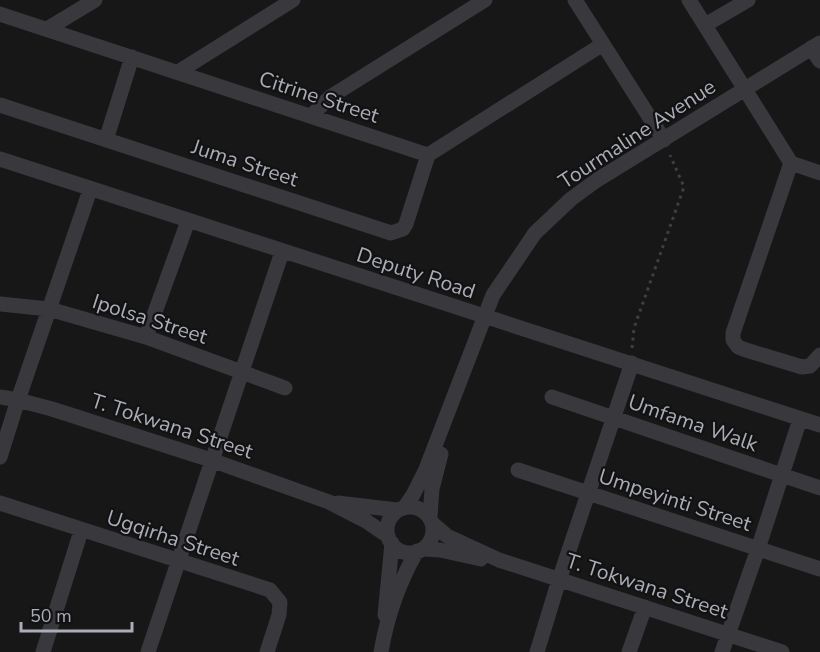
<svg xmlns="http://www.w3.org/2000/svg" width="820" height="652" viewBox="0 0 820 652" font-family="'Nunito Sans',sans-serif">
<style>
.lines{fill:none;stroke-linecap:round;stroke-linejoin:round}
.path{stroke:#3e3f44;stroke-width:3;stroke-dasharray:3 4.5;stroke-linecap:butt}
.minor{stroke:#38383d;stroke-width:15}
.labels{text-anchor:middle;stroke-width:4.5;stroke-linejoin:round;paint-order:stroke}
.street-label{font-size:21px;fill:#aaadb7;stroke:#121213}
</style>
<rect width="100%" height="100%" fill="#171718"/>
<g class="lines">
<!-- path -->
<path class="path" d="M 632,348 L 634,328 L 684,187 L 670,155"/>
<!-- minor -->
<path class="minor" d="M 575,0 L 664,140
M 689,0 L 791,163 L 820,173
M 0,14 L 428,155
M 705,25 L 748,0
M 47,29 L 95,0
M 811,48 L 820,61
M 178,72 L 293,0
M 0,105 L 391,233 L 403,229 L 406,224 L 428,155
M 311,116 L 330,97 L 485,0
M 106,140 L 132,57
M 428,155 L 603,44
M 0,159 L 820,425
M 791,163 L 733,333 L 733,340 L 738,347 L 746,350 L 802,367 L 810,366 L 820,355
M 0,304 L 49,309 L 146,337 L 285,388
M 146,337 L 188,221
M 0,397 L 18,400 L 52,409 L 211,460 L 329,502 L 366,521 L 388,536
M 552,397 L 820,488
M 0,457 L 18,400 L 90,190
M 518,470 L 820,569
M 0,503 L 270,590 L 280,602 L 279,615 L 267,652
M 338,503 L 397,510
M387 530a23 23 0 1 1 46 0a23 23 0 1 1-46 0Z
M 404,508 L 413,495 L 426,469 L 493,295 L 535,233 L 571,199 L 597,180 L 820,43
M 430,517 L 432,489 L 441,454
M 433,524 L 447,536 L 499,560 L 782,652
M 423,549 L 440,550 L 481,559
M 385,615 L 392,543
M 43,652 L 81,531
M 148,652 L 282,252
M 381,652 C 387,617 399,582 417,551
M 537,652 L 559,580 L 632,363
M 629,652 L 645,607
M 722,652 L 758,549 L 800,419"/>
</g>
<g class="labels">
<!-- street labels -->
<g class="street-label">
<text transform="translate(319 97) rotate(18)" y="7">Citrine Street</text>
<text transform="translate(637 134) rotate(-33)" y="7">Tourmaline Avenue</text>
<text transform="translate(245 163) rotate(18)" y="7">Juma Street</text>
<text transform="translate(416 273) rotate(18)" y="7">Deputy Road</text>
<text transform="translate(150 319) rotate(18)" y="7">Ipolsa Street</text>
<text transform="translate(693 423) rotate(19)" y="7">Umfama Walk</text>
<text transform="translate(172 426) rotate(18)" y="7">T. Tokwana Street</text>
<text transform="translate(675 500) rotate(18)" y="7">Umpeyinti Street</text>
<text transform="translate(173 538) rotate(18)" y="7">Ugqirha Street</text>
<text transform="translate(647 586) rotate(18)" y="7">T. Tokwana Street</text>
</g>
</g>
<!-- scale -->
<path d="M21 622v9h111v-9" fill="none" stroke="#aaadb7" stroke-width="3"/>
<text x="30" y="622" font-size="18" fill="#aaadb7" stroke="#121213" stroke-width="4.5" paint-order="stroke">50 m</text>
</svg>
